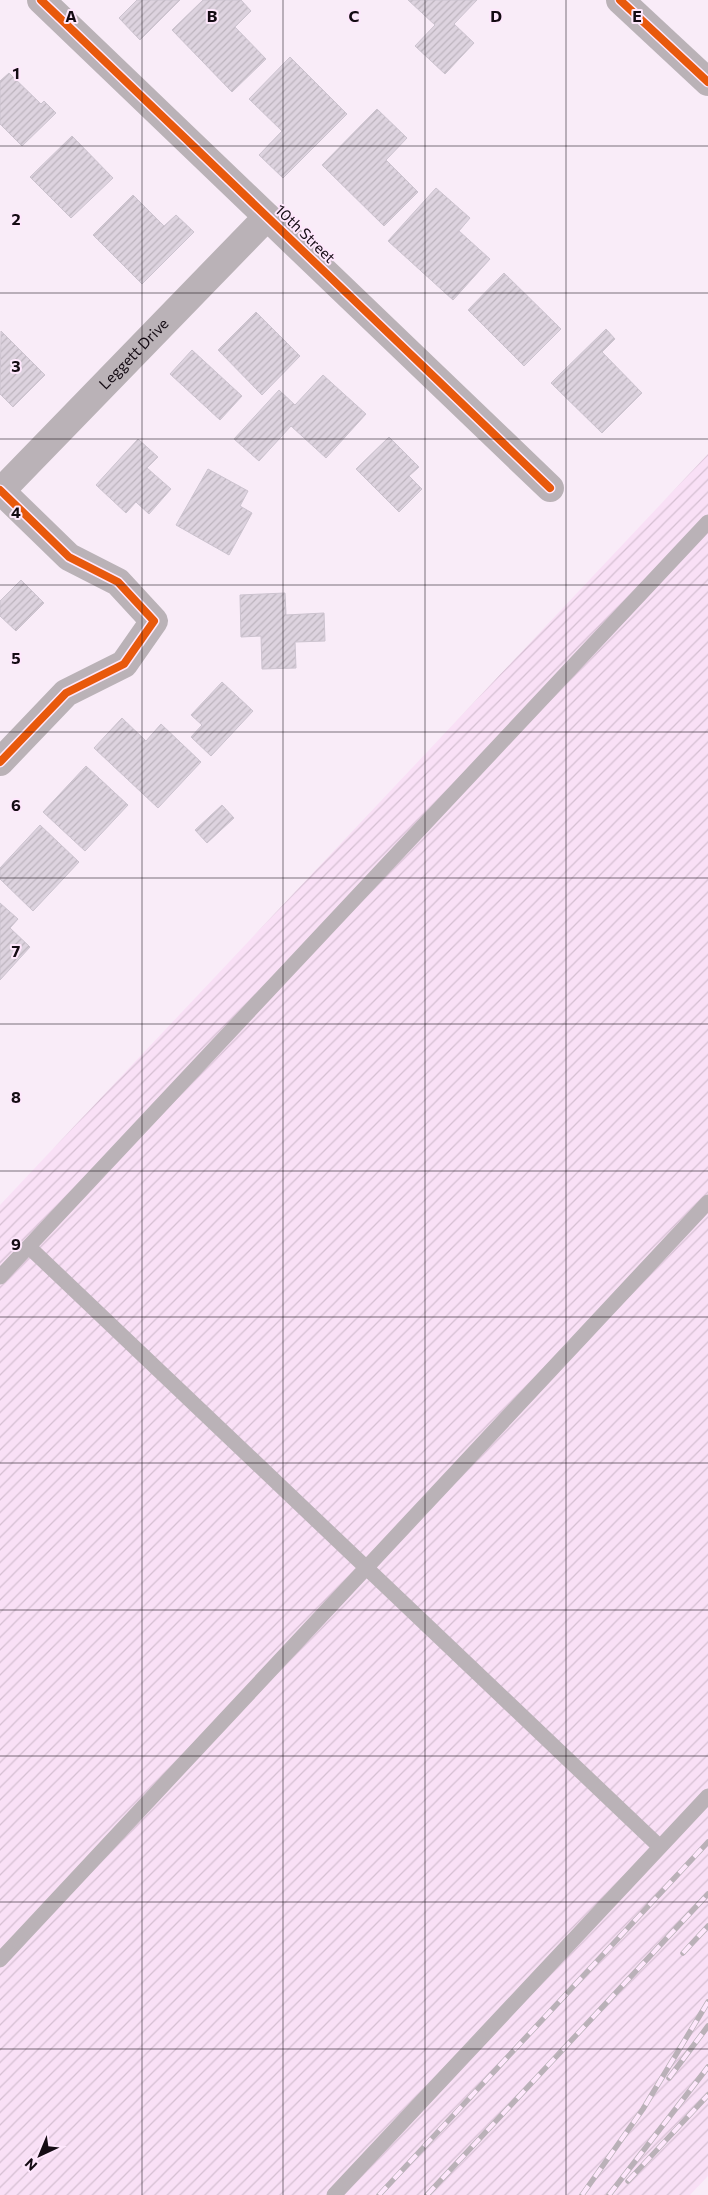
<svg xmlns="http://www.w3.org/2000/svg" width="708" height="2195" viewBox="0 0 708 2195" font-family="Commissioner,sans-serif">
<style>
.industrial{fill:url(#industrial-furrows)}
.building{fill:url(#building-hatch);stroke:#ccc3cf}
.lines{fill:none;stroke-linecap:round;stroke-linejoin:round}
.lane{stroke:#bab2b7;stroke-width:15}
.street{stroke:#bab2b7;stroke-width:28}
.rail-casing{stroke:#bab1b8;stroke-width:5.5}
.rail{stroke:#fee7fc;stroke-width:4;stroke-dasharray:11;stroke-linecap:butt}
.cycleway-casing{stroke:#fee7fc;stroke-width:11}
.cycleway{stroke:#e8590c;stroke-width:8}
.grid{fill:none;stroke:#140b13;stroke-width:1;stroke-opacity:0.55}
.labels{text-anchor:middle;stroke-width:4;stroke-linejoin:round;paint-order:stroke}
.street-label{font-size:15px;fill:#140b13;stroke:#fee7fc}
.grid-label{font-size:16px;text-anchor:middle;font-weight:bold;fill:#140b13;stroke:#fee7fc;stroke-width:4;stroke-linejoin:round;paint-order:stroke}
</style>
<defs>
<pattern id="industrial-furrows" width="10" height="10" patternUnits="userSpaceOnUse" patternTransform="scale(1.25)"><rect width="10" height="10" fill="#f9e0f6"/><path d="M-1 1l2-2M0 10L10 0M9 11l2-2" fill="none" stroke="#d5bfd2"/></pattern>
<pattern id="building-hatch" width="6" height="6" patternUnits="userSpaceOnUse" patternTransform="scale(1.25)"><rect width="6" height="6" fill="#ddd3df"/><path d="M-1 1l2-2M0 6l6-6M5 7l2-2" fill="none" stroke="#bdb4be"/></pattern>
</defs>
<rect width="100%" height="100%" fill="#f9ecf8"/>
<!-- industrial -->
<path class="industrial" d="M 708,454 L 708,2176 L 690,2195 L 0,2195 L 0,1205 Z"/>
<!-- building -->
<path class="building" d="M 137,0 L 180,0 L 140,40 L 119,18 Z
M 203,0 L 241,0 L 251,11 L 235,27 L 266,59 L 232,92 L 172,30 Z
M 408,0 L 477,0 L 454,24 L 474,43 L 445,74 L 415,46 L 435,25 Z
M 290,57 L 347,114 L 283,178 L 259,155 L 282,131 L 249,99 Z
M 9,73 L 41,104 L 44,101 L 56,113 L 22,146 L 0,124 L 0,81 Z
M 377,109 L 407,138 L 386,160 L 418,192 L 384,226 L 322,165 Z
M 72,136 L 113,178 L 71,218 L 30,177 Z
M 436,188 L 470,218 L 459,231 L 490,259 L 453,300 L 388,241 Z
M 133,195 L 164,226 L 176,215 L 194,232 L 142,284 L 93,235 Z
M 504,273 L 561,329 L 524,366 L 468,310 Z
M 256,312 L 300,356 L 262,395 L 218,350 Z
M 606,329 L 615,339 L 602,352 L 642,393 L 602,433 L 551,383 Z
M 1,331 L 45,375 L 13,407 L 0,394 Z
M 192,350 L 242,396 L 220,420 L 170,374 Z
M 323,375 L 366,414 L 326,458 L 291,426 L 259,461 L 234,439 L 279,390 L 295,405 Z
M 389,437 L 419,467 L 409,476 L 422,489 L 399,512 L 356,469 Z
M 138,439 L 158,457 L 147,468 L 171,489 L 149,514 L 136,502 L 126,513 L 96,485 Z
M 208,469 L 248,491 L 240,506 L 252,513 L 229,555 L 176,525 Z
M 21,580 L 44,603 L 16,631 L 0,616 L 0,601 Z
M 285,593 L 286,615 L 324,613 L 325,641 L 295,642 L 296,668 L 262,669 L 261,636 L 241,637 L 240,595 Z
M 222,682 L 253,711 L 211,756 L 191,737 L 202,725 L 191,715 Z
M 122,718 L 146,741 L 161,724 L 201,762 L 158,808 L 94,748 Z
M 86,766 L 128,805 L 85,851 L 43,812 Z
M 222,805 L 234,818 L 207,843 L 195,830 Z
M 40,825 L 79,862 L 33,911 L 0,879 L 0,868 Z
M 0,903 L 18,919 L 10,928 L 30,947 L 0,980 Z"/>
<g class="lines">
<!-- lane -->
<path class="lane" d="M 29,1247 L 660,1847
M 0,1277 L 708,522
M 0,1960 L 708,1202
M 334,2195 L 708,1796"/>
<!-- street -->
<g class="street">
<path d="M 41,0 L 550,488"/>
<path d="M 620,0 L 708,82"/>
<path d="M 0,490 L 69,557 L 118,582 L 154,621 L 124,664 L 66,693 L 0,762"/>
<path id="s1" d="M 1,491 L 267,217"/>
</g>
<defs>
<path id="rail" d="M 683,1953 L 708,1926
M 669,2078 L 708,2026
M 628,2181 L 708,2095
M 379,2195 L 708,1842
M 427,2195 L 708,1894
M 582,2195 L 643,2109 L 708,2002
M 609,2195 L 708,2067"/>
</defs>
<!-- rail casing -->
<use href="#rail" class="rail-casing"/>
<!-- rail -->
<use href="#rail" class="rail"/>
<defs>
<path id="cycleway" d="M 41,0 L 550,488
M 620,0 L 708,82
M 0,490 L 69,557 L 118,582 L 154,621 L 124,664 L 66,693 L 0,762"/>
</defs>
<!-- cycleway casing -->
<use href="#cycleway" class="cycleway-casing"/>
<!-- cycleway -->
<use href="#cycleway" class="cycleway"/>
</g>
<!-- grid -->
<path class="grid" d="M 142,0 L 142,2195M 283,0 L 283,2195M 425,0 L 425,2195M 566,0 L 566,2195M 0,146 L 708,146M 0,293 L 708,293M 0,439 L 708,439M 0,585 L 708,585M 0,732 L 708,732M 0,878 L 708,878M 0,1024 L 708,1024M 0,1171 L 708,1171M 0,1317 L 708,1317M 0,1463 L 708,1463M 0,1610 L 708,1610M 0,1756 L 708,1756M 0,1902 L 708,1902M 0,2049 L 708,2049"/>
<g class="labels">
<!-- street labels -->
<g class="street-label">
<text transform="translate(305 234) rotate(44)" y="5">10th Street</text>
<text dy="5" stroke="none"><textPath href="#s1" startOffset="191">Leggett Drive</textPath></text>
</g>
</g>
<g class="grid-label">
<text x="71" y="22">A</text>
<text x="212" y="22">B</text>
<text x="354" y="22">C</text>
<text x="496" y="22">D</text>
<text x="637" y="22">E</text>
<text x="16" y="79">1</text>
<text x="16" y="225">2</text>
<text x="16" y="372">3</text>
<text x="16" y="518">4</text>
<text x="16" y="664">5</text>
<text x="16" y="811">6</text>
<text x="16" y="957">7</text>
<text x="16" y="1103">8</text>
<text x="16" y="1250">9</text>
</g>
<!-- north arrow -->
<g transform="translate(40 2155) rotate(224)" stroke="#fee7fc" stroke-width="4" paint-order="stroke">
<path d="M0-4L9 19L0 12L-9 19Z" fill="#140b13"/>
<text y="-8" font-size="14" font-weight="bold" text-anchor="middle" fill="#140b13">N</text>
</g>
</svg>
